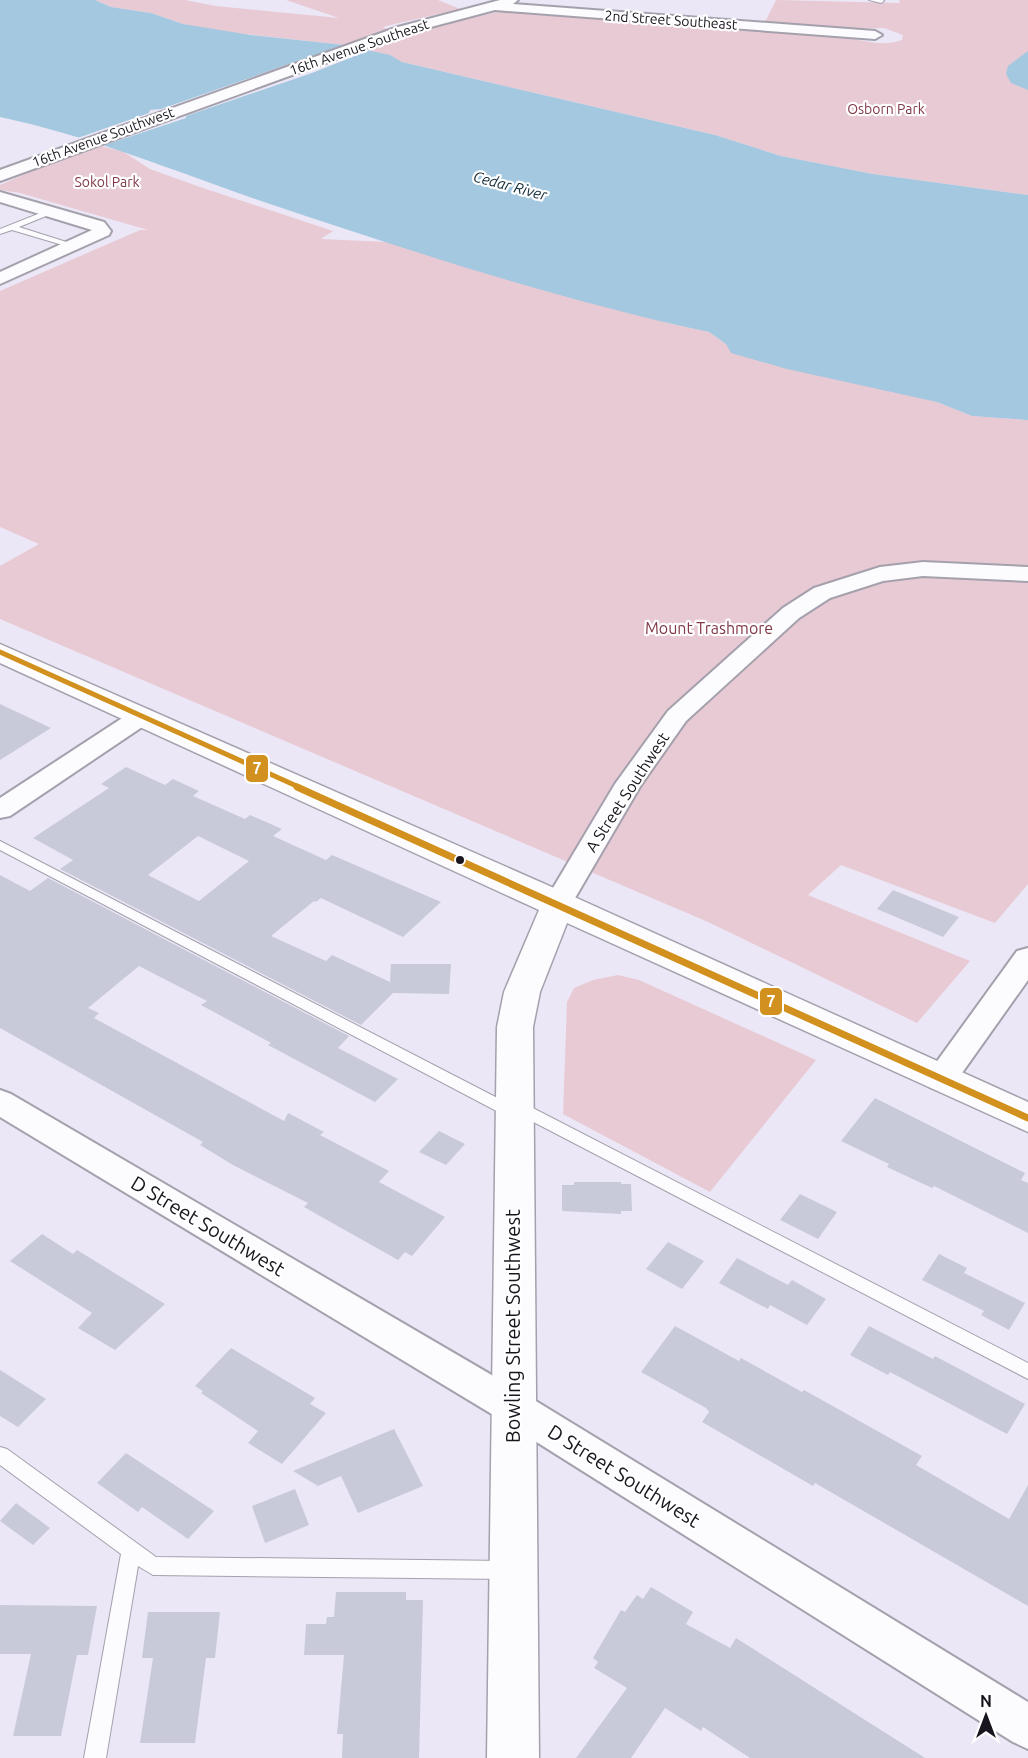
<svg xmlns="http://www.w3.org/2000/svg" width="1028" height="1758" viewBox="0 0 1028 1758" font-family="Ubuntu,sans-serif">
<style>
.green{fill:#e8cad4}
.water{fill:#a3c8e0}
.pier{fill:#ece7f6}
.building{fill:#c8cad9;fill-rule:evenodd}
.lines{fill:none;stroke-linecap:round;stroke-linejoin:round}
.lane-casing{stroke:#a4a0ac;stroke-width:2}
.street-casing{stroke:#a4a0ac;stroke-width:4}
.secondary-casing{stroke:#a4a0ac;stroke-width:3}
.lane{fill:#fcfbfe;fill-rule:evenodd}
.street{fill:#fcfbfe;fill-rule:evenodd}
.secondary{fill:#fcfbfe;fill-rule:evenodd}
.bus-1-far1-casing{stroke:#fff;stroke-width:9}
.bus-1-casing{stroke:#fff;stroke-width:11}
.bus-1-far1{stroke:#d2911f;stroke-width:5}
.bus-1{stroke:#d2911f;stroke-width:7}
.bus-dot{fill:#18151e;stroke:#fff;stroke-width:2}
.labels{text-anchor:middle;stroke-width:4.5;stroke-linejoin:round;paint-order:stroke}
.far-street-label{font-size:14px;fill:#18151e;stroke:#fff}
.far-park-label{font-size:14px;fill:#803947;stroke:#fff}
.far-water-label{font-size:15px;font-style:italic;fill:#122d3a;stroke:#fff}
.park-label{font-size:16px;fill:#803947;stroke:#fff}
.street-label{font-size:16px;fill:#18151e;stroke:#fff}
.near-street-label{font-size:20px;fill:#18151e;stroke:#fff}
.line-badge{stroke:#fff;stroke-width:2}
.badge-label{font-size:16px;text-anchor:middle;font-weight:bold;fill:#fff}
</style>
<rect width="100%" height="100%" fill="#ece7f6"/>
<!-- green -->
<path class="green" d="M 95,0 L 185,0 L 216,6 L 339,18 L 286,0 L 438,0 L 460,9 L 386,26 L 383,28 L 390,29 L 344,45 L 219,31 L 183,24 L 151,13 L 111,7 Z
M 776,0 L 900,3 L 899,0 L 1028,0 L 1028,195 L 873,174 L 781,156 L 715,135 L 402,62 L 370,50 L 416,30 L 503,11 L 837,35 C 859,39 879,48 902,40 L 903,35 L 884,28 L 851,29 L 764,24 Z
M 100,146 L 122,151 L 150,169 L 200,187 L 333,231 L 321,239 L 387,242 L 665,322 L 709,332 L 726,344 L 937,402 L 972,416 L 1028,420 L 1028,884 L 995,923 L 841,865 L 808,895 L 970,961 L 917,1023 L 708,922 L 0,619 L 0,566 L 39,544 L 0,527 L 0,291 L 140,230 L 148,230 L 20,193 L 0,190 L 0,185 L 78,151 L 82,152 Z
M 618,975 L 639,980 L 816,1060 L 710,1192 L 563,1114 L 567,1002 L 574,988 L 593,980 Z"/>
<!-- water -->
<path class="water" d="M 0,0 L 95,0 L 111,7 L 151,13 L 183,24 L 251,35 L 344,45 L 390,55 L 402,62 L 715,135 L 781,156 L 873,174 L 1028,195 L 1028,420 L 972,416 L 937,402 L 787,369 L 731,353 L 726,344 L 709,332 C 559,300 410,251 264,202 C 177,172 90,136 0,117 Z
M 1028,51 L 1028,90 L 1011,83 L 1006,74 L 1008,66 Z"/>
<!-- pier -->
<path class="pier" d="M 349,43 L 375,48 L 312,73 L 186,116 L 186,118 L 96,148 L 72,140 L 149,113 L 150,110 L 161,109 Z"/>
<!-- building -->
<path class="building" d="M 0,704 L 51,728 L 0,760 Z
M 126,767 L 165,785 L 173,779 L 199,791 L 193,796 L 245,819 L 250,815 L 282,829 L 273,836 L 326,860 L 332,855 L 441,902 L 403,937 L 321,898 L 316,902 L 314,901 L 271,936 L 326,961 L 332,955 L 390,982 L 391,964 L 451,964 L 449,994 L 393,993 L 361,1025 L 60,869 L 73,860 L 33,838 L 109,788 L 101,784 ZM 198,836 L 249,861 L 199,901 L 148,875 Z
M 0,875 L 30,891 L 48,878 L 349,1036 L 338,1048 L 398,1079 L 375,1102 L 268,1045 L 271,1043 L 201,1005 L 207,1001 L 139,966 L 88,1008 L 99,1013 L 94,1018 L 284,1121 L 288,1113 L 324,1132 L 320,1135 L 389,1171 L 379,1182 L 445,1217 L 412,1256 L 405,1252 L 398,1260 L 304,1207 L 308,1203 L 233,1165 L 200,1145 L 203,1142 L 0,1028 Z
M 893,890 L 959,917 L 943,937 L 877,909 Z
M 875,1098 L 1025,1173 L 1021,1180 L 1028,1183 L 1028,1233 L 934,1186 L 932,1188 L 887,1167 L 889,1164 L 841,1141 Z
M 439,1131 L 465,1144 L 446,1165 L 419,1152 Z
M 574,1182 L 621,1182 L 621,1184 L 631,1184 L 632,1211 L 621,1211 L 621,1214 L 562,1211 L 562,1185 L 574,1185 Z
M 800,1194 L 837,1212 L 818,1239 L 780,1220 Z
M 42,1234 L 73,1254 L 77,1250 L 165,1304 L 115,1350 L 78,1328 L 92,1313 L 10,1261 Z
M 668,1242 L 704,1261 L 682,1289 L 646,1269 Z
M 939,1254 L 967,1268 L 964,1273 L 1025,1303 L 1009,1330 L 981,1315 L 984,1311 L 922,1280 Z
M 737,1258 L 788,1285 L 792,1280 L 826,1299 L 807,1325 L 770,1305 L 768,1309 L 719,1283 Z
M 675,1326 L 739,1361 L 741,1358 L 802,1392 L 804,1390 L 922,1456 L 916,1465 L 1009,1519 L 1028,1485 L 1028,1606 L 815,1483 L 813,1486 L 702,1422 L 709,1412 L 706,1408 L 641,1372 Z
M 869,1326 L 933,1359 L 935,1356 L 1025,1404 L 1007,1434 L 890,1372 L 888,1375 L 850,1355 Z
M 231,1348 L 315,1398 L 310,1404 L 326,1413 L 282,1464 L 248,1443 L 258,1431 L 201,1393 L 203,1391 L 195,1386 Z
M 0,1370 L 46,1399 L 18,1427 L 0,1416 Z
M 394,1429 L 423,1486 L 358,1513 L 341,1476 L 318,1486 L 293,1471 Z
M 126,1453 L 214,1511 L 188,1539 L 142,1507 L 138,1512 L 97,1483 Z
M 295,1489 L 309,1525 L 265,1543 L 252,1506 Z
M 16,1503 L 50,1528 L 33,1545 L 0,1521 Z
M 651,1587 L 693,1612 L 686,1624 L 730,1648 L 736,1638 L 925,1758 L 750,1758 L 703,1727 L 701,1731 L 665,1708 L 631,1758 L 576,1758 L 627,1688 L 594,1668 L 598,1662 L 593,1658 L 621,1610 L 625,1612 L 637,1595 L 643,1599 Z
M 336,1592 L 406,1592 L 406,1600 L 423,1600 L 419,1758 L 342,1758 L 343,1734 L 337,1734 L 344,1655 L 304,1655 L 306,1624 L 326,1624 L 327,1617 L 334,1617 Z
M 0,1605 L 97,1606 L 88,1655 L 77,1655 L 61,1736 L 13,1736 L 31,1654 L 0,1654 Z
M 148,1612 L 220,1612 L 215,1658 L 206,1658 L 195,1743 L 140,1743 L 153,1658 L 142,1658 Z"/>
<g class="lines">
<defs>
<path id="lane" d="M 869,0 L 883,0 L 884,1 L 881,3 Z
M 48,210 L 51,210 L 51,214 L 19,227 L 76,245 L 76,249 L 12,230 L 0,234 L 0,229 Z
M 0,841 L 513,1106 L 520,1102 L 525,1104 L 1028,1363 L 1028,1379 L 518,1114 L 511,1118 L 506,1116 L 0,850 Z
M 0,1447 L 7,1449 L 156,1557 L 508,1561 L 515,1564 L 518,1570 L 515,1576 L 508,1579 L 153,1575 L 138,1566 L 106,1758 L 84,1758 L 121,1554 L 0,1465 Z"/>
<path id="street" d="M 500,0 L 518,0 L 513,4 L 875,31 L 882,35 L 875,39 L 495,10 L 408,33 L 0,181 L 0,170 L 398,27 Z
M 0,192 L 104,222 L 111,231 L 109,235 L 0,284 L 0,272 L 92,230 L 0,202 Z
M 923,562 L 1028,567 L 1028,581 L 923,576 L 883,581 L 830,598 L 799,618 L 686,721 L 641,785 L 568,910 L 558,912 L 548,910 L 544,903 L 615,784 L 668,711 L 783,608 L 814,588 L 880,567 Z
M 142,708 L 151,711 L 155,716 L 151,721 L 10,816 L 0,818 L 0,798 L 133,711 Z
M 1028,948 L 1028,980 L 952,1087 L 941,1091 L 930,1087 L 925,1079 L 930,1071 L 1017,951 Z
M 0,1090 L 11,1094 L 526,1395 L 1028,1702 L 1028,1749 L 1013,1742 L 500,1419 L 0,1117 Z"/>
<path id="secondary" d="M 0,644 L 570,895 L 1028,1102 L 1028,1132 L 567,923 L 540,992 L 533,1027 L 539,1758 L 487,1758 L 497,1027 L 504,992 L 539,910 L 0,663 Z"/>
</defs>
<!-- lane casing -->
<use href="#lane" class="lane-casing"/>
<!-- street casing -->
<use href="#street" class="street-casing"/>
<!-- secondary casing -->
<use href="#secondary" class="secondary-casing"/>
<!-- lane -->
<use href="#lane" class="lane"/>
<!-- street -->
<use href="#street" class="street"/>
<!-- secondary -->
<use href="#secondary" class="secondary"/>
<defs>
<path id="bus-1-far1" d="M 0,652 L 301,788"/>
<path id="bus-1" d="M 297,787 L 1028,1118"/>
</defs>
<!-- bus-1-far1 casing -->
<use href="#bus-1-far1" class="bus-1-far1-casing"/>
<!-- bus-1 casing -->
<use href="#bus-1" class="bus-1-casing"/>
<!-- bus-1-far1 -->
<use href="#bus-1-far1" class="bus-1-far1"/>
<!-- bus-1 -->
<use href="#bus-1" class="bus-1"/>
</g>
<!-- markers -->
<circle class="bus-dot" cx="460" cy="860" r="5"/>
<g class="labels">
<!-- far-street labels -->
<g class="far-street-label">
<text transform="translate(671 20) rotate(4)" y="5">2nd Street Southeast</text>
<text transform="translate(359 47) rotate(-19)" y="5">16th Avenue Southeast</text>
<text transform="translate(103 137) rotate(-20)" y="5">16th Avenue Southwest</text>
</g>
<!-- far-park labels -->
<g class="far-park-label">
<text x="886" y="114">Osborn Park</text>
<text x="107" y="187">Sokol Park</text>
</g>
<!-- far-water labels -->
<g class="far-water-label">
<text transform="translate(510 186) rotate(15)" y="5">Cedar River</text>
</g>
<!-- park labels -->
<g class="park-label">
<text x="709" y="634">Mount Trashmore</text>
</g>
<!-- street labels -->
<g class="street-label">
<text transform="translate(627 792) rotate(-57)" y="6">A Street Southwest</text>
</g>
<!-- near-street labels -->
<g class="near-street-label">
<text transform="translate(208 1226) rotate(31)" y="7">D Street Southwest</text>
<text transform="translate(513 1326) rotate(-90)" y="7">Bowling Street Southwest</text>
<text transform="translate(624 1476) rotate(32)" y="7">D Street Southwest</text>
</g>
</g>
<g class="line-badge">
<rect x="245" y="754" width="24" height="29" rx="6" fill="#d2911f"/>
<rect x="759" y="987" width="24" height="29" rx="6" fill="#d2911f"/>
</g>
<g class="badge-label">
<text x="257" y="774">7</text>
<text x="771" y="1007">7</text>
</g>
<!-- north arrow -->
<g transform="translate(986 1716)" stroke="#ffffff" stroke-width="4.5" paint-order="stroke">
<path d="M0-4.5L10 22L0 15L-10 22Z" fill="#18151e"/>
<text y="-9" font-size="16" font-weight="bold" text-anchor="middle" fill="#18151e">N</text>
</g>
</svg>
